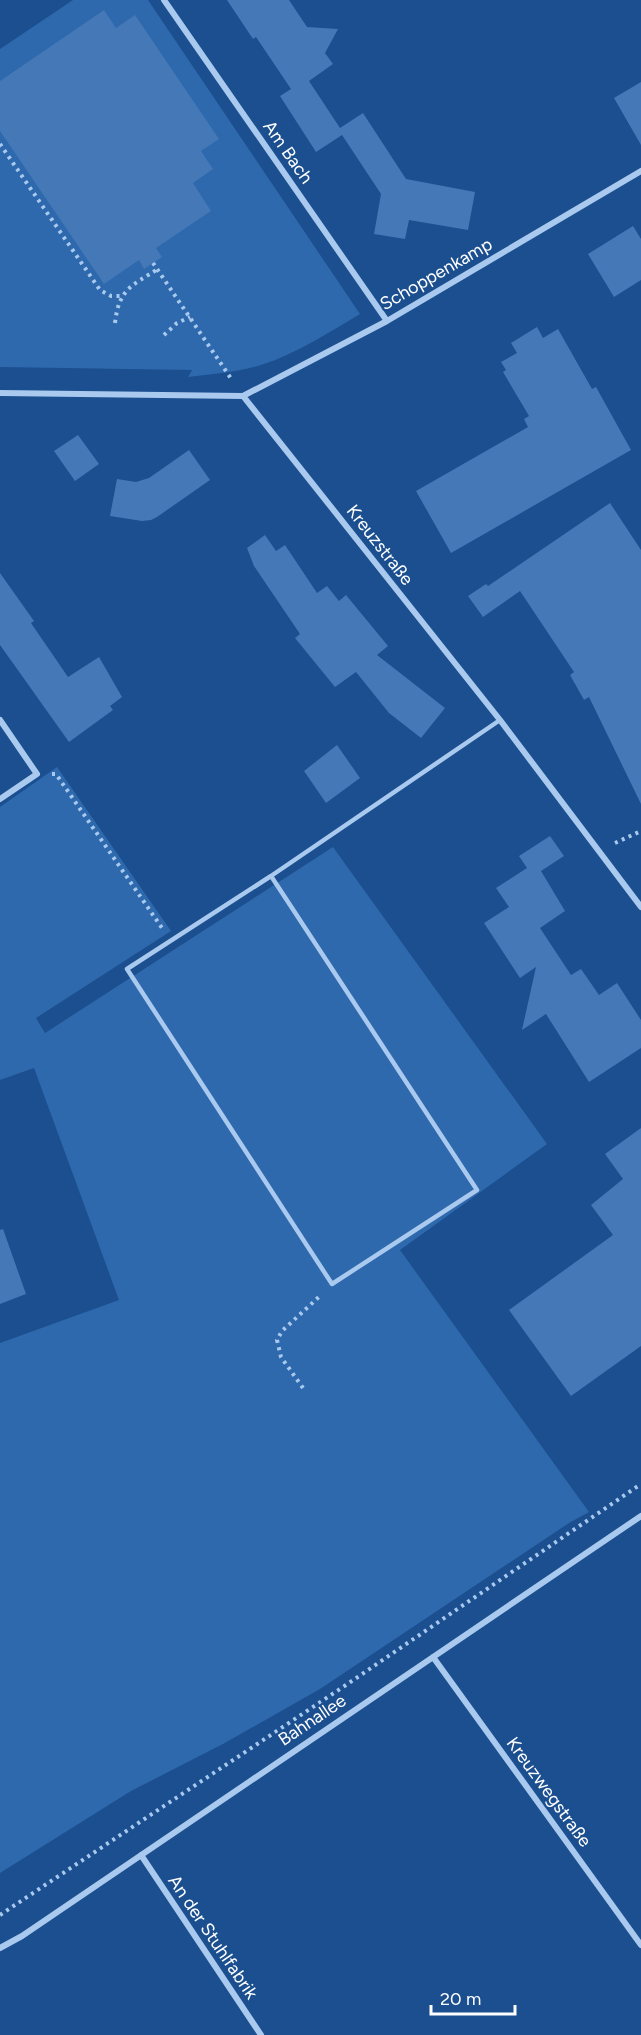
<svg xmlns="http://www.w3.org/2000/svg" width="641" height="2035" viewBox="0 0 641 2035" font-family="Figtree,sans-serif">
<style>
.green{fill:#2e69ad}
.building{fill:#4478b7}
.lines{fill:none;stroke-linecap:round;stroke-linejoin:round}
.path{stroke:#a9c9ee;stroke-width:4;stroke-dasharray:3 4.5;stroke-linecap:butt}
.service{stroke:#a9c9ee;stroke-width:4.5}
.minor{stroke:#a9c9ee;stroke-width:6}
.labels{text-anchor:middle;stroke-width:4.5;stroke-linejoin:round;paint-order:stroke}
.street-label{font-size:18px;fill:#fff;stroke:#1b4f8f}
</style>
<rect width="100%" height="100%" fill="#1b4f8f"/>
<!-- green -->
<path class="green" d="M 73,0 L 148,0 L 360,314 C 328,333 296,354 261,365 C 237,372 212,374 188,377 L 192,370 L 0,367 L 0,49 Z
M 57,767 L 171,931 L 36,1018 L 45,1033 L 333,847 L 547,1144 L 400,1250 L 589,1512 L 569,1523 L 320,1689 L 223,1744 L 131,1791 L 0,1873 L 0,1343 L 119,1300 L 34,1068 L 0,1080 L 0,807 Z"/>
<!-- building -->
<path class="building" d="M 227,0 L 289,0 L 307,27 L 338,29 L 325,53 L 333,64 L 309,81 L 340,128 L 363,113 L 406,179 L 475,192 L 468,230 L 409,220 L 405,239 L 374,234 L 381,194 L 342,135 L 316,152 L 280,96 L 291,89 L 256,37 L 253,39 Z
M 104,10 L 116,28 L 135,15 L 219,139 L 201,151 L 213,169 L 193,183 L 211,211 L 156,248 L 162,257 L 144,269 L 139,260 L 104,284 L 0,131 L 0,81 Z
M 641,82 L 641,145 L 614,98 Z
M 633,226 L 641,239 L 641,280 L 614,297 L 588,254 Z
M 537,327 L 543,338 L 558,329 L 592,389 L 596,387 L 631,450 L 451,553 L 416,491 L 528,427 L 524,419 L 529,416 L 503,372 L 506,370 L 501,362 L 517,353 L 511,343 Z
M 78,435 L 99,464 L 75,481 L 54,451 Z
M 189,450 L 210,480 L 157,517 L 151,520 L 142,521 L 110,516 L 117,479 L 136,482 L 149,478 Z
M 610,503 L 641,550 L 641,804 L 589,697 L 584,700 L 570,675 L 574,672 L 520,591 L 483,617 L 468,596 L 486,584 L 488,586 Z
M 265,535 L 276,551 L 285,545 L 317,593 L 327,586 L 339,601 L 346,595 L 388,646 L 377,655 L 445,708 L 421,738 L 389,713 L 356,672 L 335,687 L 295,638 L 300,634 L 254,566 L 247,548 Z
M 0,573 L 34,621 L 31,623 L 68,677 L 99,657 L 122,697 L 110,706 L 113,710 L 69,742 L 0,645 Z
M 337,745 L 360,778 L 326,803 L 304,771 Z
M 550,836 L 564,856 L 541,871 L 565,911 L 540,928 L 571,975 L 581,969 L 599,995 L 617,983 L 641,1020 L 641,1048 L 589,1082 L 546,1014 L 522,1030 L 536,967 L 520,978 L 484,923 L 509,907 L 496,888 L 527,868 L 519,856 Z
M 641,1128 L 641,1346 L 571,1396 L 509,1310 L 613,1235 L 591,1205 L 623,1179 L 605,1154 Z
M 3,1229 L 26,1294 L 0,1304 L 0,1230 Z"/>
<g class="lines">
<!-- path -->
<path class="path" d="M 0,144 L 100,290 L 111,296 L 122,296
M 153,263 L 232,380
M 115,323 C 119,289 131,286 158,269
M 164,335 L 177,323 L 190,317
M 52,774 L 56,774 L 162,928
M 615,843 L 641,831
M 303,1388 L 281,1357 L 277,1340 L 282,1331 L 321,1295
M 0,1915 L 346,1685 L 641,1484"/>
<!-- service -->
<path class="service" d="M 271,876 L 477,1190 L 332,1284 L 127,969 L 271,876 L 500,720"/>
<!-- minor -->
<path class="minor" d="M 164,0 L 387,321
M 0,393 L 243,396 L 387,321 L 641,171
M 243,396 L 500,720 L 641,907
M 0,720 L 37,774 L 0,799
M 433,1657 L 641,1945
M 141,1855 L 261,2035
M 0,1948 L 22,1936 L 641,1516"/>
</g>
<g class="labels">
<!-- street labels -->
<g class="street-label">
<text transform="translate(288 152) rotate(55)" y="6">Am Bach</text>
<text transform="translate(436 274) rotate(-30)" y="6">Schoppenkamp</text>
<text transform="translate(380 545) rotate(52)" y="6">Kreuzstraße</text>
<text transform="translate(312 1720) rotate(-34)" y="6">Bahnallee</text>
<text transform="translate(549 1792) rotate(54)" y="6">Kreuzwegstraße</text>
<text transform="translate(213 1937) rotate(56)" y="6">An der Stuhlfabrik</text>
</g>
</g>
<!-- scale -->
<path d="M431 2005v9h84v-9" fill="none" stroke="#ffffff" stroke-width="3"/>
<text x="440" y="2005" font-size="18" fill="#ffffff" stroke="#1b4f8f" stroke-width="4.5" paint-order="stroke">20 m</text>
</svg>
